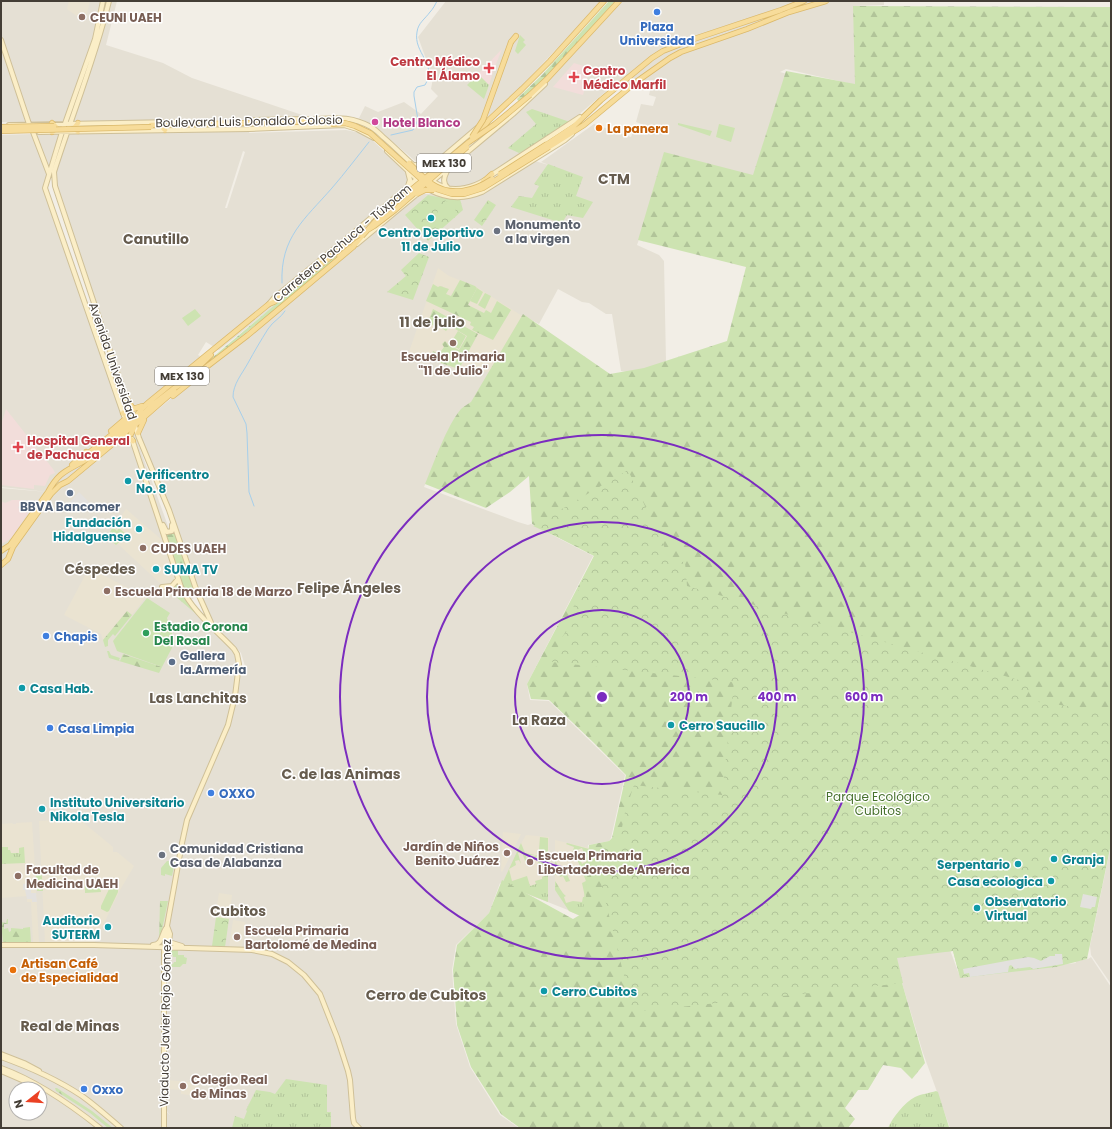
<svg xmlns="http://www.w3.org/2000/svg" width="1112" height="1129" font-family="Poppins,sans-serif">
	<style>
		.residential { fill: #e5e0d4; fill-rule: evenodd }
		.education { fill: #eae3d1 }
		.medical { fill: #f2ddda }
		.grass { fill: url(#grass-tufts) }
		.forest { fill: url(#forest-firs) }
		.park { fill: url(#park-crowns) }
		.garden { fill: #cde3b1 }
		.parking { fill: #e3e1de }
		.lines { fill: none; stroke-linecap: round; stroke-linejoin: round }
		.stream { stroke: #a6cfeb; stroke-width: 1 }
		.secondary-casing { stroke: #cfc098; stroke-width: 6 }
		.primary-casing { stroke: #dbb96b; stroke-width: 6 }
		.secondary { stroke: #fbeec7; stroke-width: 4 }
		.primary { stroke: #f7dc9a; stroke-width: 4.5 }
		.primary-bridge-casing { stroke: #dbb96b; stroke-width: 6; stroke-linecap: butt }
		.primary-bridge { stroke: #f7dc9a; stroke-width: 4.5 }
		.ring { fill: none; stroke: #7b2cbf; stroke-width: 2 }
		.shop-dot { fill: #3f7fe0; stroke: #fff; stroke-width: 1.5 }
		.education-dot { fill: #8d6e63; stroke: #fff; stroke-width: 1.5 }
		.health-dot { fill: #e0444e; stroke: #fff; stroke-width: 1.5 }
		.hotel-dot { fill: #d1479c; stroke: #fff; stroke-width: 1.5 }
		.food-dot { fill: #e8710a; stroke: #fff; stroke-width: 1.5 }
		.culture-dot { fill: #0f9aa8; stroke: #fff; stroke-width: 1.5 }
		.worship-dot { fill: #6b7280; stroke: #fff; stroke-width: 1.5 }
		.service-dot { fill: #5c6f8a; stroke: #fff; stroke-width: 1.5 }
		.leisure-dot { fill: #2e9e5b; stroke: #fff; stroke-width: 1.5 }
		.labels { text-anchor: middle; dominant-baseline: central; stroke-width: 3; stroke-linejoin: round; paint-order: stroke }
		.shield { fill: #fff; stroke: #7c7872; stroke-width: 1 }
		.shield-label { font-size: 11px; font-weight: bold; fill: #443e36 }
		.education-label { font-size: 12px; font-weight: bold; fill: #785e54; stroke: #fff; text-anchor: start }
		.shop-label { font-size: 12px; font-weight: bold; fill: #366cbe; stroke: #fff; text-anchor: start }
		.health-label { font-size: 12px; font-weight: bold; fill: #be3a42; stroke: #fff; text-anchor: start }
		.street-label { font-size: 12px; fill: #443e36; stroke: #fff }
		.hotel-label { font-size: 12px; font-weight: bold; fill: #b23c85; stroke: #fff; text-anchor: start }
		.food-label { font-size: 12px; font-weight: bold; fill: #c56008; stroke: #fff; text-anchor: start }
		.worship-label { font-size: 12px; font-weight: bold; fill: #5b616d; stroke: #fff; text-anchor: start }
		.culture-label { font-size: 12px; font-weight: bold; fill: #0d838f; stroke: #fff; text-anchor: start }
		.service-label { font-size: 12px; font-weight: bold; fill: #4e5e75; stroke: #fff }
		.leisure-label { font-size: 12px; font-weight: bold; fill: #27864d; stroke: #fff; text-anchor: start }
		.park-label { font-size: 12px; fill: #47712d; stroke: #fff }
		.quarter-label { font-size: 14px; font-weight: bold; fill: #665c4e; stroke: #fff }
		.centre { fill: #7b2cbf; stroke: #fff; stroke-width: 2 }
		.ring-label { font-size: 12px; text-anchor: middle; font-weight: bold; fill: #7b2cbf; stroke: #fff; stroke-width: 3; stroke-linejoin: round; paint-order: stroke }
	</style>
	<defs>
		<pattern id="grass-tufts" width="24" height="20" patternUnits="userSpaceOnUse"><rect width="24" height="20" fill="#cde3b1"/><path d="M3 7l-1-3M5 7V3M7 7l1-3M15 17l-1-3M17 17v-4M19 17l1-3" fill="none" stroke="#b1c499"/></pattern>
		<pattern id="forest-firs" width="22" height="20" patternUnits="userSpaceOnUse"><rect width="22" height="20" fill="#cde3b1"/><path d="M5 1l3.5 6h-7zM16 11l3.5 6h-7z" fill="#b1c499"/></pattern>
		<pattern id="park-crowns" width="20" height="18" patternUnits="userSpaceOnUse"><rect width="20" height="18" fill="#cde3b1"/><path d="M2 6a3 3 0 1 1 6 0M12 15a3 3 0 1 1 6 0" fill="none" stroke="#b1c499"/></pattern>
	</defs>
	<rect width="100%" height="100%" fill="#f2eee6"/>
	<!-- residential -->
	<path class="residential" d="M1,1H117L106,45L163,63L192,78L305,116L306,118L237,120L1,122Z
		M446,1H602L511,97L432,164L420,165L373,125L359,118L365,106L378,112L404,102L421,114L438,96L431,89L433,78L418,37Z
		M623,1H884V5L855,6L865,87L786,69L780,72L787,74L753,180L669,154L637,245L659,255L664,261L666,362L646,375L621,371L612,314H606L589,303L582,302L558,289L539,324L528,318L473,402L461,411L444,443L424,487L518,522L528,525L531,524L593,556L527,684L530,700L549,701L625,775L611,838L609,841L588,845L583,916L500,883L489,913L456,945L452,970L456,1024L470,1067L500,1115L519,1128H165V1110L170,1115L166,1110L164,1043L163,1128H1V488L48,492L1,487V135L63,133L46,190L124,410L127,413L130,421L194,598L189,600L197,612L213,631L231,647L238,659V675L228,724L203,785L228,725L235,696L239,667L245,666L241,653L221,632L213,620L197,589L167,504L169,502L160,482L158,483L144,449L139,433L141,427L145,420L168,401L290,303L416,198L424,194H433L460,198L475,196L535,161L552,166L541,162L594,124L631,137L633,132L645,135L647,126L636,122L641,104L653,106L656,97L649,95L651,86L616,83L570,122L486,178L471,185L459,187L449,186L445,183L447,174L452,169L530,101ZM184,832L190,833L184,832L172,897L165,936L164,979V936ZM16,1089H40V1113H16Z
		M250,129L249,133L346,130L360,133L371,139L420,184L279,302L219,350L206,342L198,355L200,356L199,358L193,363L199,367L133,420L56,195L52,180L53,171L65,133ZM243,151L245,152L227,208H225Z
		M1111,845V984L1091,955L1090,946Z
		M950,950L960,977L1076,963L1075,961L1088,959L1091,957L1111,987V1128H950L923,1053L902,983L896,956Z"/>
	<!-- education -->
	<path class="education" d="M69,1H90L85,22L67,9Z
		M438,268L449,276L475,286L527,319L492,372L463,371L409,352Z
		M126,509L162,540L175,578L173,583L169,585L163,586L118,544H115L107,537Z
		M89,568L146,597L132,615L127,611L103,640L101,634L64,615Z
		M79,819L113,847V852H117L134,866L120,890L95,942H45L39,821Z
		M32,822L36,883L34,884V889L36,890L39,942H33L31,902H27V896L1,898V824L12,823L13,824H16V823Z
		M503,832L521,834L502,872L501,871Z
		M526,835L549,837L548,902L502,884L518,849Z
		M555,840L589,848L585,918L569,911L555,890Z
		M219,893L232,895L229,919L215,917Z
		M233,920L245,922L242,949L229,947Z
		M168,1080L198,1083L197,1096L181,1094V1090L168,1089Z"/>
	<!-- medical -->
	<path class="medical" d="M502,49L494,69L489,85L478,74Z
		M574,63L590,68L583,95L553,87Z
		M6,409L53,469L55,473L50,475L45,486L34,485V489L1,485V425Z
		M12,500H37L12,537L7,541L1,544V501L5,503Z"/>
	<!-- grass -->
	<path class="grass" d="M478,74L489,85L484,99L467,85Z
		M532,109L570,122L539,144L519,153L508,148L536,124L526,112Z
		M548,164L583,177L576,196L593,202L583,218L567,215L562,223L511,207L519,196L532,198L539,186L534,184Z
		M1,847H8V850H10L11,853H19V848L24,847L25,863L1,864Z
		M509,869L512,881L527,876L530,886L536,884L535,881L542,879V877L548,875V902L502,884Z
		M555,881C559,886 561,892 566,896L564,897L566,903L573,901L582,902L583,897H586L585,918L569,911L555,890Z
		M286,1079L327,1085V1112H331V1128H232L235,1116L244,1119L247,1111L246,1110L256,1090L270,1092L275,1094Z
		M936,1091L938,1092L949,1127L888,1128C893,1117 904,1103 915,1097C921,1094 930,1093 936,1091Z"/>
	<!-- forest -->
	<path class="forest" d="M609,1H615L540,84L519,102L517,99L543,74Z
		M853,6L1111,7V793L1034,954L957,966L953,951L894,955L925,1063L912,1079L901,1068L883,1065L868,1090H858L845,1108L855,1119L848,1128H520L501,1114L471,1067L457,1025L453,970L457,945L489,913L502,880L573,919L583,913L589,845L609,841L612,838L626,775L593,742L549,700L531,699L527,684L594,556L532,524L529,476L510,492L486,508L425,484C434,463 446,427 461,409C464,406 468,404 471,402L523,314L610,374L644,368L727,341L746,267L638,240L664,152L753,175L786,71L855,84Z
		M340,253L335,260L275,310L193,374L290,292Z
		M460,280L475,286L477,288L468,305L484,313L486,310L491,313L497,301L511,310L493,340L472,330L474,327L470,325L471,322L426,301L433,284L438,287L440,286L449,289L446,294L451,296Z
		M433,309L478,334L459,369L426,358L427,354L431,355L433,351L439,354L444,347L442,344L445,341L449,345L459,350L467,336L450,326L446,331L436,324L434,326L428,322Z
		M175,532L197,593L191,597H189L181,582L165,533L170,534Z
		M178,584L202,619L168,590Z
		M127,611L132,615L115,636L113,634L108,640V646L105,647L103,640Z
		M107,651H109L111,655L120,658L119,660L120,661L123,654L162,667L159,673L109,658Z
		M160,901H168L162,930L159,941Z
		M7,919H8V924H4V929L8,928L9,932L11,931V928L23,929V928L30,927L31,943H3L1,922L6,923Z
		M55,1088H57L92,1111L113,1128H108L90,1113L56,1091Z"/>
	<!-- park -->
	<path class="park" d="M428,195L448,199H460L463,210L428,241L405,215Z
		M488,200L496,205L482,226L474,220Z
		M419,253L429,257L413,300L387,292L406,276L401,270Z
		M628,470L671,561L685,562L687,586L1033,684L1024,700L1111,712V844L1087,959L1056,967L960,978L953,951L897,958L903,983L633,1012L596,863L595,854L597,848L619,843L625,812L634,785L722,795L734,682L552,662L563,636L567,631L579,588L595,554L533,526Z
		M216,917L229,919L225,947L212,946Z"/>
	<!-- garden -->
	<path class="garden" d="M520,35L525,40L523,42L526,45L518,54L515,51Z
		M678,123L712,131L710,136L678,125Z
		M719,124L735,128L731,142L716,137Z
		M445,201L456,202L455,218L437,216L438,207L447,208L445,207Z
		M477,288L483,292L477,304L470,301Z
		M485,293L491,296L485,309L478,305Z
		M195,309L201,316L188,326L182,318Z
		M458,331L466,336L459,349L450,344Z
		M113,527L117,531L119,528L127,535L116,545L107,537Z
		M147,598L170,613L167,618L175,642L162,667L117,651L113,641Z
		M540,837L548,838V875L545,864L540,865L538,862Z
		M521,843L525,853L535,855L526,856L527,862L532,860L531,857L537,855L536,859L526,864L522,852L518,853L521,864L519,860L515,861L516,865L509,869Z
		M567,843L589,849L586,897H585L582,883L586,881L577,859L574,860L571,852L578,854L582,864L587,861L582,848L577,850V852L573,851L574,847L566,844Z
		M555,859L560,872L565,870L570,881L566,882L563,876L560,877L559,874L555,875Z
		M167,861L175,862L172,876L165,874V876L161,875V868Z
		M41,867L43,891H37L35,868Z
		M100,885L101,892L85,893V886Z
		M110,887L118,890V892L109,911L107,912L101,909V906Z
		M218,924L225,925L224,938H216Z
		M169,950H178V955H184V957L187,958L186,964H183L180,967H169V965L173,964L174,962H176V957H173V955H169Z"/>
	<!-- parking -->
	<path class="parking" d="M79,492L91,504L82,512L70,502Z
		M22,500H37L28,513L18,508Z
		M33,883L34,890H31V893H36L37,902H32V899H27L25,890H23V884Z
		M1083,894L1097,897L1095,907H1092L1091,909L1080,907Z
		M1055,954H1062L1063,964L1033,969L1030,967L1015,969L1011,965L1009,966L1008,972L970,977L969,973L964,974L963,969L1028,957L1034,958L1041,961L1050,956H1055Z"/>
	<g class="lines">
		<!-- stream -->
		<path class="stream" d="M391,135L413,130L418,120L414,96V92L417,87L425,85C438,64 413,53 417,32C418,23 425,19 430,12C433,9 435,5 437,1
			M282,283C280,237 305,219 332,188C345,173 357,157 369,142
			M254,506L249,492L247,433L246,424L233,397C233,384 242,374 248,363C254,352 261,340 268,329C273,321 281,318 285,311"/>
		<defs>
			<path id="secondary" d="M103,1L95,39L62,132L45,188L124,416
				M109,1C95,59 72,115 54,172L55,186L139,438L169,510L196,589L213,627
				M1,40L29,124
				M315,119C337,118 351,116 371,127C376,130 380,134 383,137C399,150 426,181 444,187C457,192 474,187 485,180
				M255,120L307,119
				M9,125L175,122
				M33,132L49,174
				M39,132L249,129L344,125L357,129L374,138
				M387,151L422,184
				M415,165L423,167L432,165
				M447,171C444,177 442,183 448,188
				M490,176L580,117
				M408,186L410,180L408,172
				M430,190C447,199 465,199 482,192L565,140L572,134
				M357,244L513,114L545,84
				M269,304L274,298L352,234L477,128
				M132,439L181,587C193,612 215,629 234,649L237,654L239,664L235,696L228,725L187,820L182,843L167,926L164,950V1128
				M163,525L166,531L167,532L172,531V525
				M162,587L172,586L178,579
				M167,926L170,934L169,942L182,946
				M1,945H94L252,950L272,954L288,962L304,975L320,994L337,1037L348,1071L350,1080L353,1118L354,1123L359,1128
				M153,945C163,944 161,935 166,928
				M1,1054L24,1063L39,1071
				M1,1057C29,1067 58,1080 82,1096C96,1106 108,1117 121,1128
				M1,1068C37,1081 70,1104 100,1128
				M1,1071L31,1084"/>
			<path id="primary" d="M511,42L516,36
				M530,95L547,79L619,1
				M52,123L56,127L55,130L52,132
				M151,125L331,121
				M162,127L165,130
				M78,131L76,130L75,127L78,123
				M477,136L489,120L522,89L550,61L604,1
				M547,144L574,126L601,100L652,58L663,51L694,39L781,10L804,1
				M549,147L584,125L636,82L670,58L681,52L747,29L789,12L826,1
				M483,182L492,174
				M339,255L354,239L352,234
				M185,380L211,355
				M173,396L198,376
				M126,397L133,409L142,406
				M123,413L129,419
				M111,431L125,419
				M138,433L144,420
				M131,434L135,425L174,391
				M121,437L127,436L133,441
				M84,459L91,451L125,424L130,412
				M72,465L86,452
				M1,551L10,545L48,492C60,470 68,471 87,459C100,451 112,440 124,430C133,421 139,410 149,402L269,304L274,302L318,267
				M1,565L8,559L13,547L51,494L60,485L68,481L121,437L151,406L173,389L205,368L248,335L353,247L362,236"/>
		</defs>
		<!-- secondary casing -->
		<use href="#secondary" class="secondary-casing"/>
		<!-- primary casing -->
		<use href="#primary" class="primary-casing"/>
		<!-- secondary -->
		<use href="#secondary" class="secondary"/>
		<!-- primary -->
		<use href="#primary" class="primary"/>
		<defs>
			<path id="primary-bridge" d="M331,124L345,123L355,126L370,133L430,187L452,194H464L483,188L549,147
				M1,127L54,126
				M1,131L151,127
				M472,137L483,120L511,42
				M409,163C416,170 424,179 432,184C451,197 474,191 492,179
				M500,174L547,144
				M417,194L425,190H434
				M362,236L382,214L469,142L495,124L530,95
				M318,267L354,238L374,226L395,210L467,147"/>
		</defs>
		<!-- primary-bridge casing -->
		<use href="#primary-bridge" class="primary-bridge-casing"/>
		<!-- primary-bridge -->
		<use href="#primary-bridge" class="primary-bridge"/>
	</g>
	<!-- distance rings -->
	<g class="ring">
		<circle cx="602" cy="697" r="87"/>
		<circle cx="602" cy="697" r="175"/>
		<circle cx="602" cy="697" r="262"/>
	</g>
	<!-- markers -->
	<g class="shop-dot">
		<circle cx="657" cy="12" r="4"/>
		<circle cx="46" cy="636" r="4"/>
		<circle cx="50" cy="728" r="4"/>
		<circle cx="211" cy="793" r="4"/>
		<circle cx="84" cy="1089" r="4"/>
	</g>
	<g class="education-dot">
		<circle cx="82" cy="17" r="4"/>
		<circle cx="453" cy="343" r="4"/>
		<circle cx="143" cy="548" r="4"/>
		<circle cx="107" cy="591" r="4"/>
		<circle cx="507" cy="853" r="4"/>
		<circle cx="530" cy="862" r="4"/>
		<circle cx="18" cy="876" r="4"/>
		<circle cx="237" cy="937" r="4"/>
		<circle cx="183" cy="1086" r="4"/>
	</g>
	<g class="health-dot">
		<path d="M487 62h4v4h4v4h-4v4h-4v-4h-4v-4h4z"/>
		<path d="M572 71h4v4h4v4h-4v4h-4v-4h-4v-4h4z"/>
		<path d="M16 441h4v4h4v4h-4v4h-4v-4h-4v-4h4z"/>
	</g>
	<circle class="hotel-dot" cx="375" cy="122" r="4"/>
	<g class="food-dot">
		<circle cx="599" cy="128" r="4"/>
		<circle cx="13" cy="970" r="4"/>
	</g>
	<g class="culture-dot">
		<circle cx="431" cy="218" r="4"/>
		<circle cx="128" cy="481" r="4"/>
		<circle cx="139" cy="529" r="4"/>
		<circle cx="156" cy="569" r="4"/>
		<circle cx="22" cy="688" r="4"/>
		<circle cx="671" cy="725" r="4"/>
		<circle cx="42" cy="809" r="4"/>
		<circle cx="1054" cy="859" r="4"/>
		<circle cx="1018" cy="864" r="4"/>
		<circle cx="1051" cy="881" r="4"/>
		<circle cx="977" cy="908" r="4"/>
		<circle cx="108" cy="927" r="4"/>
		<circle cx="544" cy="991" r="4"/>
	</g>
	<g class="worship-dot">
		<circle cx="497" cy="231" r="4"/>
		<circle cx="162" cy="855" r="4"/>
	</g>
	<g class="service-dot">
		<circle cx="70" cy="493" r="4"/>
		<circle cx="172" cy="662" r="4"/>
	</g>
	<circle class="leisure-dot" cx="146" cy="633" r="4"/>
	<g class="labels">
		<!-- shield labels -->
		<g class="shield">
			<rect x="417" y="154" width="54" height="18" rx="3"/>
			<rect x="155" y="367" width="54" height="18" rx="3"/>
		</g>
		<g class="shield-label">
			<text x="444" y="163">MEX 130</text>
			<text x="182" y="376">MEX 130</text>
		</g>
		<!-- education labels -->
		<g class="education-label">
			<text x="90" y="17">CEUNI UAEH</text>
			<text x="453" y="356" text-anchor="middle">Escuela Primaria<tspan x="453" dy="14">"11 de Julio"</tspan></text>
			<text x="151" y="548">CUDES UAEH</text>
			<text x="115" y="591">Escuela Primaria 18 de Marzo</text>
			<text x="499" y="846" text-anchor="end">Jardín de Niños<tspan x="499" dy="14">Benito Juárez</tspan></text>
			<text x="538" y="855">Escuela Primaria<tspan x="538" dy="14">Libertadores de America</tspan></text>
			<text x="26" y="869">Facultad de<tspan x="26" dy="14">Medicina UAEH</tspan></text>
			<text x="245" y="930">Escuela Primaria<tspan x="245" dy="14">Bartolomé de Medina</tspan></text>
			<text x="191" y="1079">Colegio Real<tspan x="191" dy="14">de Minas</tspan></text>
		</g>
		<!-- shop labels -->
		<g class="shop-label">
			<text x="657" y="26" text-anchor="middle">Plaza<tspan x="657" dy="14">Universidad</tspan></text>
			<text x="54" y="636">Chapis</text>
			<text x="58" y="728">Casa Limpia</text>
			<text x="219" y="793">OXXO</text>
			<text x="92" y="1089">Oxxo</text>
		</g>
		<!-- health labels -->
		<g class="health-label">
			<text x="480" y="61" text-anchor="end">Centro Médico<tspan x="480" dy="14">El Álamo</tspan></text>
			<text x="583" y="70">Centro<tspan x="583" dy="14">Médico Marfil</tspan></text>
			<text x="27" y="440">Hospital General<tspan x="27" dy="14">de Pachuca</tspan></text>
		</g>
		<!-- street labels -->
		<g class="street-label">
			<text transform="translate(249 121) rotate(-1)">Boulevard Luis Donaldo Colosio</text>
			<text transform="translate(342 243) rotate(-40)">Carretera Pachuca - Túxpam</text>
			<text transform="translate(113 361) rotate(71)">Avenida Universidad</text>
			<text transform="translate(165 1023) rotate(-89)">Viaducto Javier Rojo Gómez</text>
		</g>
		<!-- hotel labels -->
		<g class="hotel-label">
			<text x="383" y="122">Hotel Blanco</text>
		</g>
		<!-- food labels -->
		<g class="food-label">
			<text x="607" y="128">La panera</text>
			<text x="21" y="963">Artisan Café<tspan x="21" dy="14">de Especialidad</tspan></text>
		</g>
		<!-- worship labels -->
		<g class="worship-label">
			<text x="505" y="224">Monumento<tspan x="505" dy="14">a la virgen</tspan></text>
			<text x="170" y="848">Comunidad Cristiana<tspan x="170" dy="14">Casa de Alabanza</tspan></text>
		</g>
		<!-- culture labels -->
		<g class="culture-label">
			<text x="431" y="232" text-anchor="middle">Centro Deportivo<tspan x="431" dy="14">11 de Julio</tspan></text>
			<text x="136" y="474">Verificentro<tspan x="136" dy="14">No. 8</tspan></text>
			<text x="131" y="522" text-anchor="end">Fundación<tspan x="131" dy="14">Hidalguense</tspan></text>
			<text x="164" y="569">SUMA TV</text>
			<text x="30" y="688">Casa Hab.</text>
			<text x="679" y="725">Cerro Saucillo</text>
			<text x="50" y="802">Instituto Universitario<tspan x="50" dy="14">Nikola Tesla</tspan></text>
			<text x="1062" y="859">Granja</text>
			<text x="1010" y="864" text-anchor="end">Serpentario</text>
			<text x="1043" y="881" text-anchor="end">Casa ecologica</text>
			<text x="985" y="901">Observatorio<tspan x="985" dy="14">Virtual</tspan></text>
			<text x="100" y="920" text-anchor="end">Auditorio<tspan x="100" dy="14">SUTERM</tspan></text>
			<text x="552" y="991">Cerro Cubitos</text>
		</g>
		<!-- service labels -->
		<g class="service-label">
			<text x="70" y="506">BBVA Bancomer</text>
			<text x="180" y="655" text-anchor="start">Gallera<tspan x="180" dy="14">la.Armería</tspan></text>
		</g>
		<!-- leisure labels -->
		<g class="leisure-label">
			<text x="154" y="626">Estadio Corona<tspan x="154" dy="14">Del Rosal</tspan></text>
		</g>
		<!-- park labels -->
		<g class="park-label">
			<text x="878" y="796">Parque Ecológico<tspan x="878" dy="14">Cubitos</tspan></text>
		</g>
		<!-- quarter labels -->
		<g class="quarter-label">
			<text x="614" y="179">CTM</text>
			<text x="156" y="239">Canutillo</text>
			<text x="432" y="322">11 de julio</text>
			<text x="100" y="569">Céspedes</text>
			<text x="349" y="588">Felipe Ángeles</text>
			<text x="198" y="698">Las Lanchitas</text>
			<text x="539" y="720">La Raza</text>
			<text x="341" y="774">C. de las Animas</text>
			<text x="238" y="911">Cubitos</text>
			<text x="426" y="995">Cerro de Cubitos</text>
			<text x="70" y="1026">Real de Minas</text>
		</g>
	</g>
	<circle cx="602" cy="697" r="6" class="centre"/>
	<g class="ring-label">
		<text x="689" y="701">200 m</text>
		<text x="777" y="701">400 m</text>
		<text x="864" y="701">600 m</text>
	</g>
	<!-- border -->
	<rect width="1112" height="1129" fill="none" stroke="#443e36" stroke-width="4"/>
	<!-- north arrow -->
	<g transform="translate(28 1101) rotate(253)"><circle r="19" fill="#ffffff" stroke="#b4b2af"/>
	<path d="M0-3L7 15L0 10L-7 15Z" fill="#eb4124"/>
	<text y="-6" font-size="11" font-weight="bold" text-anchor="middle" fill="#443e36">N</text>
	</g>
</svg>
